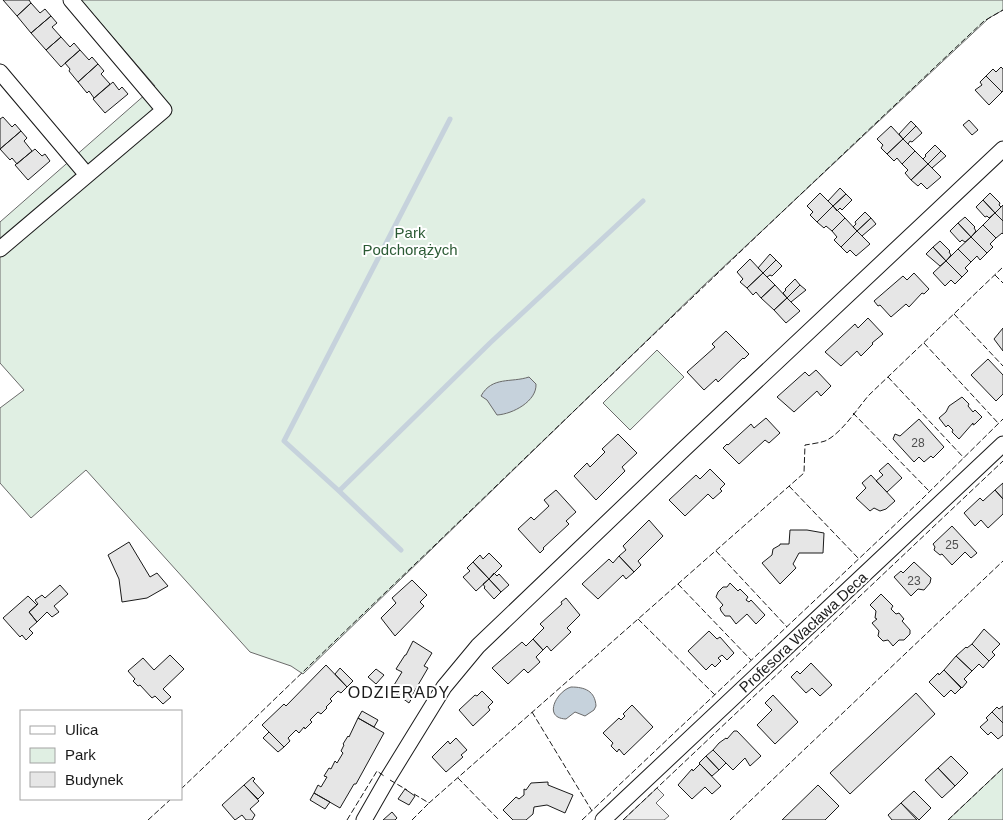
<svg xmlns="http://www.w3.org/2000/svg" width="1003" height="820" font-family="Arial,sans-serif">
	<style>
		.green { fill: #e0efe3; stroke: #6a6a6a }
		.parking { fill: #ededed; stroke: #6a6a6a }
		.water { fill: #c6d2dc; stroke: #6a6a6a }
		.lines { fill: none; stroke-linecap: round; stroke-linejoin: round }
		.stream { stroke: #c6d2dc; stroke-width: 5 }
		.building { fill: #e6e6e6; stroke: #1a1a1a }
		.street-casing { stroke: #1a1a1a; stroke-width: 17 }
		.street { stroke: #fff; stroke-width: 15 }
		.fence { stroke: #1a1a1a; stroke-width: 1; stroke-dasharray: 6 2.5; stroke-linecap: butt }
		.labels { text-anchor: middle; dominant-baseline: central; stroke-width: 4; stroke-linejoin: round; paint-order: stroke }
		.number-label { font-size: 12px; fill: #4d4d4d }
		.park-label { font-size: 15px; fill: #2b5a34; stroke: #fff }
		.street-label { font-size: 15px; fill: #1a1a1a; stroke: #fff }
		.neighbourhood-label { font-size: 16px; letter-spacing: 1px; fill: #1a1a1a; stroke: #fff }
	</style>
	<rect width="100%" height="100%" fill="#fff"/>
	<!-- green -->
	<path class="green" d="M81,0H1003V10L989,18L702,287L303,674L291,666L250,652L86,470L31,518L0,483V408L24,390L0,363V222L155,86Z
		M657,350L684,377L630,430L603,403Z
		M1003,768V820H948Z"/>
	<!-- parking -->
	<path class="parking" d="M657,788L664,795L656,803L669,816L664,820H623Z"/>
	<!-- water -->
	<path class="water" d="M529,377L536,384C537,401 513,414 497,415L487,400L481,396C492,376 511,383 529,377Z
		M571,687C585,687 595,691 596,706L594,710L585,716L575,712L566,719C542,718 557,691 571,687Z"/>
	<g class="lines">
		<!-- stream -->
		<path class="stream" d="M339,491L284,441L450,119
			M401,550L339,491L490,343L643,201"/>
	</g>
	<!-- building -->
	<path class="building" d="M3,0H29L31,3L17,16Z
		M31,3L40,13L45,9L51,16L31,33L17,16Z
		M51,16L57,23L52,27L61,37L46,50L31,33Z
		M61,37L70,47L74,43L80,50L61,67L46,50Z
		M80,50L89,60L92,57L98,64L78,82L69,71L70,69L65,63Z
		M98,64L104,71L101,74L110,84L94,98L89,91L87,93L78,82Z
		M1001,67L1003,69V91L1002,92L986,76L993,69L996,72Z
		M986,76L1002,92L989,105L975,90L982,85L980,82Z
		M113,82L119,90L122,87L128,94L105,113L93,99Z
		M3,117L12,127L15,124L21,131L0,149V119Z
		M969,120L978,130L972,135L963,125Z
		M911,121L916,126L903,139L899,134Z
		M891,126L903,139L887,154L881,148L883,145L877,139Z
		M916,126L922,133L912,142L910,141L908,144L903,139Z
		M21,131L27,138L24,141L32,151L17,164L12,158L10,160L0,149Z
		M903,139L915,151L902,164L897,158L894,161L887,154Z
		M935,145L941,151L928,164L923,159L926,156L925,155Z
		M35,149L42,156L45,154L50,161L28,180L15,165Z
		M915,151L928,164L911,180L905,173L908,170L902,164Z
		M941,151L946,156L932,168L928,164Z
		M928,164L941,177L927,189L921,183L918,186L911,180Z
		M840,188L846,194L833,206L828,201Z
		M820,193L833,206L817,222L810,215L813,212L807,206Z
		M990,193L1000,203L999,205L1001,207L995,213L983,200Z
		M846,194L852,200L842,210L840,208L837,211L833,206Z
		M983,200L995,213L989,218L987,216L985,217L976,207Z
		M1003,205V221L995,213Z
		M833,206L845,218L832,231L826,226L824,228L817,222Z
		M865,212L871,218L857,231L853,227L856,224L855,222Z
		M995,213L1003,221V234L1002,233L996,238L983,225Z
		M965,217L975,227L974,228L976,231L971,237L958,223Z
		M845,218L857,231L841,247L834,240L837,237L832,231Z
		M871,218L876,224L862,236L857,231Z
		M958,223L971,237L965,242L962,240L960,242L950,231Z
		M983,225L996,238L990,244L993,247L987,253L971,237Z
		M857,231L870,244L856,256L850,250L847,253L841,247Z
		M971,237L987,253L980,260L977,256L971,262L958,249Z
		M940,241L950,251L949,252L951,255L946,261L933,247Z
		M933,247L946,261L940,266L926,254Z
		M958,249L971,262L965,268L968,271L962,277L946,261Z
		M770,254L776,260L763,273L758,268Z
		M750,259L763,273L747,288L740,282L743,279L737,272Z
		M776,260L782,266L772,276L770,275L767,277L763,273Z
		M946,261L962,277L955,284L951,280L945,286L933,273Z
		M763,273L775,285L761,298L756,292L753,295L747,288Z
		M914,273L929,289L924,294L922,293L909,307L906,304L891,317L880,305L878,306L874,301L903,276L907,280Z
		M795,279L800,285L787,298L783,293L786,290L785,289Z
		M775,285L787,298L774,310L761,298Z
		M800,285L806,290L791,302L787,298Z
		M787,298L800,311L786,323L774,310Z
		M868,318L883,334L872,343L873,344L861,356L857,351L841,366L825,352L855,324L858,328Z
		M1003,328V351L994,339Z
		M726,331L749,354L744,359L743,358L718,382L716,379L704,390L687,372L715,347L712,344Z
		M988,359L1003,375V394L996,401L971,375Z
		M816,370L831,386L821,396L817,391L794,412L777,397L805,372L809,376Z
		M962,397L969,404L968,406L973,412L975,410L982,417L975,424L973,425V423L959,439L952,432L953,430L948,425L946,427L939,418L946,412L949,406Z
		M766,418L780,433L769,443L765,440L739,464L723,448L727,444L728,445L751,424L754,428Z
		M919,419L944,447L933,458L931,456L924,462L919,457L914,462L893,439L895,434L900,436Z
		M618,434L637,453L622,467L625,471L596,500L574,476L587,463L590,467L605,452L602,449Z
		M888,463L902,478L887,492L876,481L883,475L879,471Z
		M710,469L725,484L720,489L722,491L713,499L708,494L685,516L669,500L696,475L700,479Z
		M871,475L895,501L886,509L880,511L874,508L870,511L856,498L866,488L862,483Z
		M1003,483V499L995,490Z
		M556,490L576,512L566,521L569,524L543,548L544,549L540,553L518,529L531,517L534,520L549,506L544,500Z
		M995,490L1003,499V514L988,528L981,520L975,526L964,513L980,498L983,501Z
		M649,520L663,536L638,561L641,565L634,572L619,556L626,550L623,546Z
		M952,526L977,553L971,558L965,552L952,565L942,554L940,555L934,550L935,547L933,544Z
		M790,530H807L824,533L823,553H799L793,564L796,568L780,584L762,563L772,555L773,549L780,545V544H789Z
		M129,542L150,577L157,573L168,586L147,598L122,602L119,579L108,555Z
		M489,553L502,566L489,579L473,562L480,555L483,559Z
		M619,556L634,572L626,579L623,575L598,599L582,584L609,559L613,563Z
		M473,562L489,579L476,591L463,577L470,571L467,568Z
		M914,562L931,578L930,583L924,590L918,589L911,596L894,577L901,571L903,573Z
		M494,573L497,576L499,574L509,585L501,592L489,579Z
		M489,579L501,592L494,599L484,588L485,587L483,584Z
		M412,580L427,595L420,602L424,606L395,636L381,618L396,603L392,598Z
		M730,583L738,591L740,589L748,597L746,600L749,602L751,600L765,615L756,624L747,614L736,624L730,616H725L721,611L720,608L723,605L716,597L718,592L723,587H727Z
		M60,585L68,594L54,606L59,612L52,617L47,612L37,622L29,612L38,604L35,600L42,595L45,598Z
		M881,594L893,606L891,609L896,614L899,613L904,619L902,621L910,630V634L904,640H899L893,646L888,640L883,641L878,636L879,631L872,623L877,619L875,618L876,611L870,605Z
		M28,596L37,605L29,612L37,622L29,629L33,633L26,640L22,635L20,637L3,618Z
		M566,598L580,615L567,628L571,632L551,651L547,646L543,650L533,639L544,628L540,624L562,604L561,602Z
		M984,629L1000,644L992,652L995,655L989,661L972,644Z
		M709,631L717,639L720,637L734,653L727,660L722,655L718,658L721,661L715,667L712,664L706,670L688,651Z
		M533,639L543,650L536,657L540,662L528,673L524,669L508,684L492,668L522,642L526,646Z
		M413,641L432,653L424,666L428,668L411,697L412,698L409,703L391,690L402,672L396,669L405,655H406Z
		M972,644L989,661L983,668L979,664L972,671L956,656L966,647L967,648Z
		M170,655L184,669L163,689L171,697L163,704L155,696L152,698L140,685L138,686L133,681L135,679L128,671L143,658L154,670Z
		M956,656L972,671L964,679L967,682L962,688L944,670Z
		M811,663L832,685L820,696L812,688L806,693L791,677L797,671L800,674Z
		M326,665L347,687L341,693L338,691L330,699L332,701L326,707L327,708L321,714L318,712L310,720L312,722L305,729L304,727L299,733L296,730L288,738L290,741L284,747L262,725L284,704L286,706Z
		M340,668L353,681L347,687L335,674Z
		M376,669L384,675L376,684L368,677Z
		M944,670L961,688L955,694L951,690L944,697L929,682L938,673L939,675Z
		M482,691L493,702L488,707L490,710L473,726L459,710L475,695L477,696Z
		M916,693L935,714L850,794L830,773Z
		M773,695L798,722L775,744L757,725L772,710L765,703Z
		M632,705L653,727L624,755L619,749L617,752L611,746L613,743L603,733L619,718L621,720L625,716L623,714Z
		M1003,706V723L992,712L997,707L999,709Z
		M362,711L378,720L374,727L358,718Z
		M992,712L1003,723V735L998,739L991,732L988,735L980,727L988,720L986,718Z
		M358,718L384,733L356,784H354L340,808L314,793L318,785L321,787L327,777L324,776L329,768L331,769L335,761L337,763L343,753L341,751L344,745L343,744L348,736L349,737Z
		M734,731H737L761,756L750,766L745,758L733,770L713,750L719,743L726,738L727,739Z
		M269,732L284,747L278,752L263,738Z
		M456,738L467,750L461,755L463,757L446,772L432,757L448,741L450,744Z
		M713,750L726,763L719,770L706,756Z
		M706,756L719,770L712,776L699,763Z
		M951,756L968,773L955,786L938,768Z
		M700,764L721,786L712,794L705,787L692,799L678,785L692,769L693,771Z
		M938,768L955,786L942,798L925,780Z
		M253,777L255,779L253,781L264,793L258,799L244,785Z
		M548,782V785L573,795L565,813L547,805L534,807L533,814L526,820H513L503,810L516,797L519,799L524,795V789L526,790L531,783Z
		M244,785L259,801L250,809L255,815L252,820H246L242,815L235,820L222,805Z
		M818,785L839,806L825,820H782Z
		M405,789L415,796L409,805L398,799Z
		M914,791L931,808L919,820L901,803Z
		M314,793L330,802L325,809L310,800Z
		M901,803L917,820H892L888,815Z
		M392,812L397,818L395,820H383Z"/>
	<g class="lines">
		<defs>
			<path id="street" d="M0,72L87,175
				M0,249L164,110L71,0
				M364,820L388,778L444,687L478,646L684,449L1003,149
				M603,820L1003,444"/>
		</defs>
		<!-- street casing -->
		<use href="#street" class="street-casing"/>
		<!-- street -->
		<use href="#street" class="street"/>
		<!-- fence -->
		<path class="fence" d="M995,275L1003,283
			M954,314L1003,366
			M924,343L999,424
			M888,377L964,458
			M853,413L929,491
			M789,486L858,558
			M716,551L787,627
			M678,584L751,660
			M638,619L715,695
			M532,712L592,811
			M458,778L499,820
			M390,780L407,790
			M181,789C266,708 350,626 435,545C617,369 800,194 984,21L1003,10
			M414,794L429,803L804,473L805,445C811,444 819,443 825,441C841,434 857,409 869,395L1003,267
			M148,820L171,799
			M347,820L377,771L384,776
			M412,820L429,803
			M582,820L919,502L1003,419
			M623,820L1003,461
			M730,820L1003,561
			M948,820L1003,768"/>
	</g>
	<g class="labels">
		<!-- number labels -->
		<g class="number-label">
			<text x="918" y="443">28</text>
			<text x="952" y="545">25</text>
			<text x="914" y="581">23</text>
		</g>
		<!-- park labels -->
		<g class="park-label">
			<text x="410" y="232">Park<tspan x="410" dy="17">Podchorążych</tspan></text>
		</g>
		<!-- street labels -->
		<g class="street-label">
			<text transform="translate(803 632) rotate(-43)">Profesora Wacława Deca</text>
		</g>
		<!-- neighbourhood labels -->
		<g class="neighbourhood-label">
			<text x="399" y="692">ODZIERADY</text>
		</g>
	</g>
	<!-- legend -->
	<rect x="20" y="710" width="162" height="90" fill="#ffffff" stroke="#a3a3a3"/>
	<rect x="30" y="726" width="25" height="8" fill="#ffffff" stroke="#a3a3a3"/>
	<text x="65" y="735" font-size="15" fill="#1a1a1a">Ulica</text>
	<rect x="30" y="748" width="25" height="15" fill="#e0efe3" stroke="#a3a3a3"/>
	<text x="65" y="760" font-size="15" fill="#1a1a1a">Park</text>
	<rect x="30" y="772" width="25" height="15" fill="#e6e6e6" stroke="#a3a3a3"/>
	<text x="65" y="785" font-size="15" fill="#1a1a1a">Budynek</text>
</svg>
